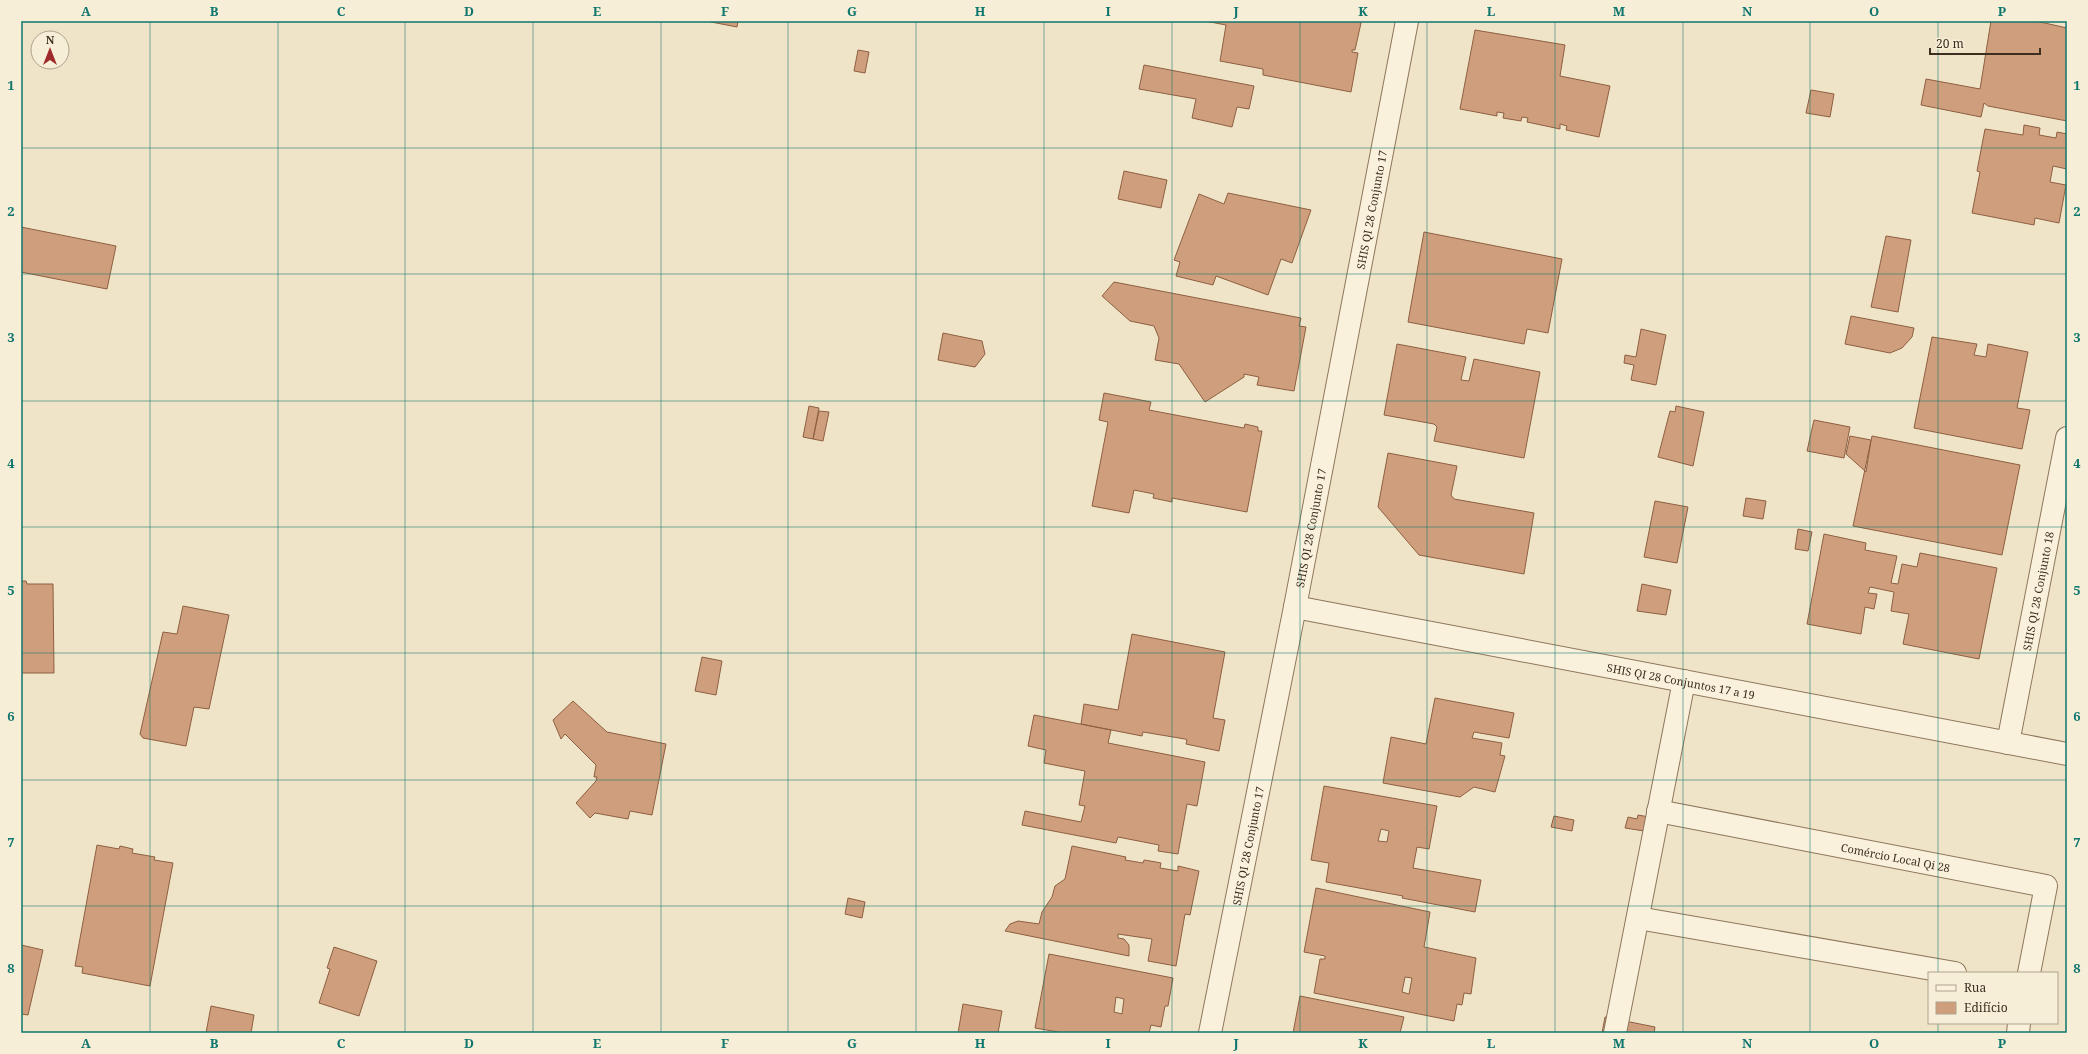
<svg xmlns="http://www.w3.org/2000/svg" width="2088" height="1054" font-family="'Noto Serif',serif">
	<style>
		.building { fill: #cf9f7d; stroke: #8d5f41; fill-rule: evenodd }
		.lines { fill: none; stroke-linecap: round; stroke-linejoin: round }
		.street-casing { stroke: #8d765c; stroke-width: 24 }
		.street { stroke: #faf1dc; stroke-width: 22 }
		.grid { fill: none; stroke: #0f766e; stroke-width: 1; stroke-opacity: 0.55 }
		.labels { text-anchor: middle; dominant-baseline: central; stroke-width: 4; stroke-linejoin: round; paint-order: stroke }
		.street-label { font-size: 11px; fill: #3d2e20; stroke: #f7eed8 }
		.neatline { fill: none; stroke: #0f766e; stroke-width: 1.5 }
		.grid-label { font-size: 13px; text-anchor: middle; font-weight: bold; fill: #0f766e }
	</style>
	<rect width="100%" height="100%" fill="#f0e4c8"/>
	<!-- building -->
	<path class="building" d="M706,21H738L737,27Z
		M1205,21H1358L1361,23L1355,50H1352V52L1358,53L1351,92L1263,75V69L1220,61L1226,25Z
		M1991,21H2036L2067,28V121L1988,106L1984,103L1981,117L1921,105L1926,79L1980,89Z
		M1475,30L1565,45L1560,76L1610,86L1599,137L1566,130L1567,126L1560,124V129L1527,122L1528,118L1522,117L1521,121L1503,118L1504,113L1497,112V116L1460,109Z
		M858,50L869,52L865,73L854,71Z
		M1144,65L1254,86L1249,109L1237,107L1232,127L1192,118L1196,99L1139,89Z
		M1811,90L1834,94L1830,117L1806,113Z
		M2024,125L2040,128L2039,135L2056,138L2057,132L2067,134V169L2053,166L2050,182L2066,185L2059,223L2035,218L2034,225L1972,213L1980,172L1977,171L1985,129L2023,135Z
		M1124,171L1167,180L1161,208L1118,199Z
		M1228,193L1311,210L1292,263L1281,259L1268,295L1216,276L1213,285L1176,276L1180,262L1174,260L1199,194L1224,204Z
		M21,227L116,246L107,289L21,272Z
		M1424,232L1562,259L1548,333L1527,329L1524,344L1408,322Z
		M1886,236L1911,240L1898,312L1871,307Z
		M1114,282L1301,318L1299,326L1306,327L1294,391L1257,385L1259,377L1244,374V377L1205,402L1179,364L1155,360L1159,338L1154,326L1130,321L1102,296Z
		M1851,316L1914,328L1912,337L1902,348L1890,353L1845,344Z
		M1641,329L1666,335L1656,385L1631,380L1634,365L1624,363L1625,355L1636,357Z
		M943,333L982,341L985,354L975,367L938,360Z
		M1932,337L1977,344L1974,355L1986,357L1988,344L2028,352L2017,408L2030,410L2022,449L1914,428Z
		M1397,344L1466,357L1461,380L1469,381L1474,359L1540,372L1524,458L1434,441L1437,427L1434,424L1384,415Z
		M1104,393L1151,402L1149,410L1244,428L1245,424L1258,427V431H1262L1247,512L1172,498V502L1153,498L1154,494L1134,490L1129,513L1092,506L1108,422L1099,420Z
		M809,406L819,408L813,439L803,437Z
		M1676,406L1704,412L1693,466L1658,457L1670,411L1675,412Z
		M819,411L829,412L823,441L813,439Z
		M1814,420L1850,427L1844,458L1807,451Z
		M1850,436L1871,440L1866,472L1846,454Z
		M1872,436L2020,465L2002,555L1853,526Z
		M1388,453L1457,466L1451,495L1454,499L1534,513L1524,574L1419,555L1378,507Z
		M1746,498L1766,501L1763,519L1743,516Z
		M1655,501L1688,507L1677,563L1644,557Z
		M1798,529L1812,532L1808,551L1795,549Z
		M1824,534L1866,543L1865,550L1897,556L1891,583L1898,584L1902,564L1917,567L1920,553L1997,568L1979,659L1903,644L1909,614L1891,611L1894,592L1870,587L1868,593L1877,594L1874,609L1865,607L1861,634L1807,624Z
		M21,581H26L27,584H53L54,673H21Z
		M1642,584L1671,590L1666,615L1637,611Z
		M183,606L229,615L209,709L194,707L186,746L143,738L140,734L163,632L177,634Z
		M1132,634L1225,652L1213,718L1225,720L1219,751L1186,744L1187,740L1185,739L1143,732L1142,736L1081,724L1084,704L1118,710Z
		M702,657L722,661L716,695L695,691Z
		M1435,698L1514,713L1509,738L1474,732L1472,738L1502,743L1500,755L1505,756L1495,792L1474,787L1460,797L1383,783L1391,737L1426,744Z
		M573,701L607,732L666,744L652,815L630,811L628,819L595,813L590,818L576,803L596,781L597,777H594L596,765L565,734L561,739L553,720Z
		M1034,715L1111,730L1108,743L1205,762L1197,806L1187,804L1178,854L1158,851L1159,845L1118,837L1116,843L1022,825L1025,811L1081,822L1085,806L1079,805L1085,771L1044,763L1046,750L1028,746Z
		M1324,786L1437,806L1429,849L1417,847L1413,868L1481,880L1475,912L1402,898L1403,896L1326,882L1329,863L1311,860ZM1381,829L1389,831L1387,842L1378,841Z
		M1638,815L1666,820L1644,831L1625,828L1628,817L1637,819Z
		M1554,816L1574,820L1572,831L1551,827Z
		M97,845L119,849L120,846L133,849L132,853L155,857L154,860L173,863L150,986L82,973L83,967L75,966Z
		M1072,846L1126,857L1125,860L1143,863L1144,860L1156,862L1161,863L1160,868L1178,871V866L1199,871L1190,915L1185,914L1176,966L1148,961L1152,939L1118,934V938L1124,939L1129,945V956L1005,931L1010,924L1018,921L1039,924L1042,912L1052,897L1055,886L1065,879Z
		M1316,888L1430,912L1424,947L1476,958L1471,994L1464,993L1462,1005L1457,1004L1454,1021L1314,993L1320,959H1325V956L1304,952ZM1405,977L1412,978L1409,994L1402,992Z
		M848,898L865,902L862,918L845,914Z
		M21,945L43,950L28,1015L21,1014Z
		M334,947L377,961L359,1016L319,1003L330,969L327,968Z
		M1049,954L1173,978L1168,1006H1165L1161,1027L1151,1025L1149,1033H1064L1035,1028ZM1116,997L1124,999L1122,1014L1114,1012Z
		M1300,996L1404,1017L1400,1033H1293Z
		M963,1004L1002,1011L998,1033H958Z
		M211,1006L254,1015L251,1033H206Z
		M1605,1017L1655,1027L1654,1033H1602Z"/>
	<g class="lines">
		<defs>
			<g id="street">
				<path id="s1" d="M1295,607L2067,754"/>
				<path id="s2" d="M2008,743L2067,438"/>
				<path id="s3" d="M1658,811L2046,886L2029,973"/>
				<path d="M1638,918L1955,973"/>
				<path id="s4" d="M1210,1033L1295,607L1407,21"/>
				<path d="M1615,1033L1684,681"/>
				<path d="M2018,1033L2019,1023"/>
			</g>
		</defs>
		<!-- street casing -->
		<use href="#street" class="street-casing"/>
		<!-- street -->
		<use href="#street" class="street"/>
	</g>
	<!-- grid -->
	<path class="grid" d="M150,21V1033M278,21V1033M405,21V1033M533,21V1033M661,21V1033M788,21V1033M916,21V1033M1044,21V1033M1172,21V1033M1300,21V1033M1427,21V1033M1555,21V1033M1683,21V1033M1810,21V1033M1938,21V973M21,148H2067M21,274H2067M21,401H2067M21,527H2067M21,653H2067M21,780H2067M21,906H2067M1938,1023V1033"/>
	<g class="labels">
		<!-- street labels -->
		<g class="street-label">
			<text stroke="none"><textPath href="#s4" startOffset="839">SHIS QI 28 Conjunto 17</textPath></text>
			<text stroke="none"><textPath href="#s4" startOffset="515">SHIS QI 28 Conjunto 17</textPath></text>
			<text stroke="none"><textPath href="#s2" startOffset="155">SHIS QI 28 Conjunto 18</textPath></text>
			<text stroke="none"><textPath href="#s1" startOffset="393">SHIS QI 28 Conjuntos 17 a 19</textPath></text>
			<text stroke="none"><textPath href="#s4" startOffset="191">SHIS QI 28 Conjunto 17</textPath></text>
			<text stroke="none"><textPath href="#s3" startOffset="242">Comércio Local Qi 28</textPath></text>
		</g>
	</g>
	<!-- border -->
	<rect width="2088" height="1054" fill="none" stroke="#f7eed8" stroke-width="44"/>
	<!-- legend -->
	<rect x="1928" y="972" width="130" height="52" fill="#f7eed8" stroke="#ada18e"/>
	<rect x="1936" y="985" width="20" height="6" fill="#faf1dc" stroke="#ada18e"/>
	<text x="1964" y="992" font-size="12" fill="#3d2e20">Rua</text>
	<rect x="1936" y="1002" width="20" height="12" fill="#cf9f7d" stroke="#ada18e"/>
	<text x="1964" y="1012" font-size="12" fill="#3d2e20">Edifício</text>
	<!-- north arrow -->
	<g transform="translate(50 50)"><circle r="19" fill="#f7eed8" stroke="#ada18e"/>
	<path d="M0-3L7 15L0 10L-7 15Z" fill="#9e2a2b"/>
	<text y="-6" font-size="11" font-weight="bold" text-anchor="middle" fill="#3d2e20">N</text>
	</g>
	<!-- scale -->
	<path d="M1930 48v6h110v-6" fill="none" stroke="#3d2e20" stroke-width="2"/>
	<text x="1936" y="48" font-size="12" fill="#3d2e20" stroke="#f7eed8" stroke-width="3" paint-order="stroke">20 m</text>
	<rect x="22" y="22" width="2044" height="1010" class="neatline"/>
	<g class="grid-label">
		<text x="86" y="16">A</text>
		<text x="214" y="16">B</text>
		<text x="341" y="16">C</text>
		<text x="469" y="16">D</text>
		<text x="597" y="16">E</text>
		<text x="725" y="16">F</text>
		<text x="852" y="16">G</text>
		<text x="980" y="16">H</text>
		<text x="1108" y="16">I</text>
		<text x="1236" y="16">J</text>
		<text x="1363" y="16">K</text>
		<text x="1491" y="16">L</text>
		<text x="1619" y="16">M</text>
		<text x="1747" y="16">N</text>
		<text x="1874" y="16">O</text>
		<text x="2002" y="16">P</text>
		<text x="11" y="90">1</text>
		<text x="2077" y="90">1</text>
		<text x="11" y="216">2</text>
		<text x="2077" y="216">2</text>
		<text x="11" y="342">3</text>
		<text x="2077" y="342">3</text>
		<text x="11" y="468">4</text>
		<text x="2077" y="468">4</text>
		<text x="11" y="595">5</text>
		<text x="2077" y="595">5</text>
		<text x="11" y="721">6</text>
		<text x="2077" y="721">6</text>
		<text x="11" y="847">7</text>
		<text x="2077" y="847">7</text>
		<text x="11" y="973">8</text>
		<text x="2077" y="973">8</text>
		<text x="86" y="1048">A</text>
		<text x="214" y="1048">B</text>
		<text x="341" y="1048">C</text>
		<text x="469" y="1048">D</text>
		<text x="597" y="1048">E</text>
		<text x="725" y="1048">F</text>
		<text x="852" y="1048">G</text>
		<text x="980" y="1048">H</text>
		<text x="1108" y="1048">I</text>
		<text x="1236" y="1048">J</text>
		<text x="1363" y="1048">K</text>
		<text x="1491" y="1048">L</text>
		<text x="1619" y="1048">M</text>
		<text x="1747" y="1048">N</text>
		<text x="1874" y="1048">O</text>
		<text x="2002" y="1048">P</text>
	</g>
</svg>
